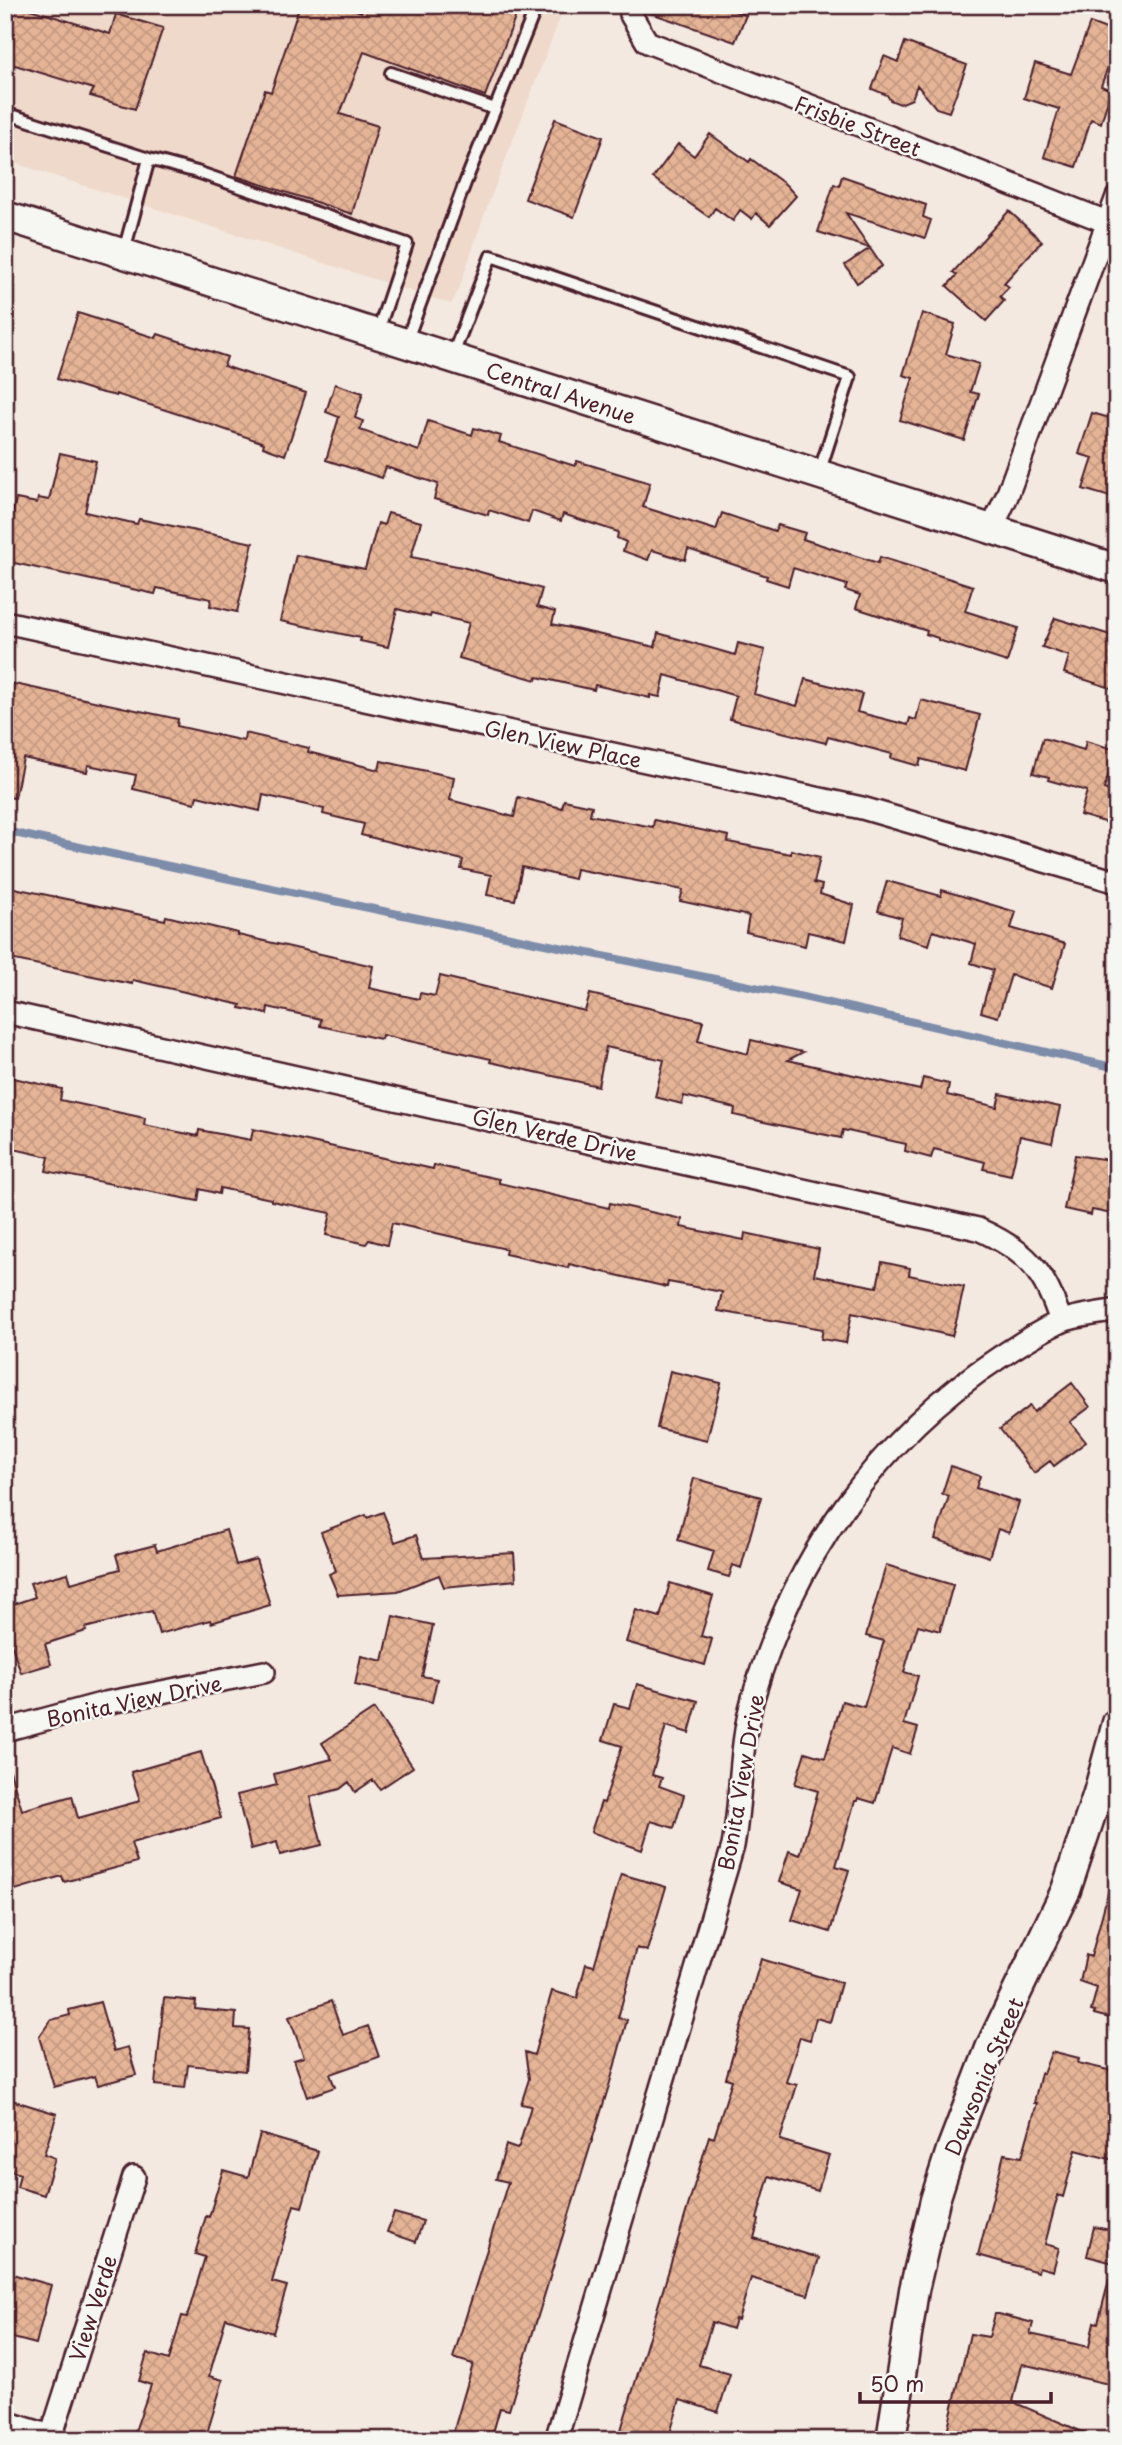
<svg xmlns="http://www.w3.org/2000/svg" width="1122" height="2445" font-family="'Playpen Sans',sans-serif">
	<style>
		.built { fill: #efd9ca }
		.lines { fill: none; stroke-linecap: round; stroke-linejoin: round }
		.stream { stroke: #7c8ca9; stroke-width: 8 }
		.building { fill: url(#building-cross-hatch); stroke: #4a1f2b; stroke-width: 2 }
		.lane-casing { stroke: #4a1f2b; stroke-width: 16 }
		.street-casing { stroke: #4a1f2b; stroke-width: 26 }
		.secondary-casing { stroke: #4a1f2b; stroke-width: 33 }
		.lane { stroke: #f6f6f2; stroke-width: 10 }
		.street { stroke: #f6f6f2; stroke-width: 21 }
		.secondary { stroke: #f6f6f2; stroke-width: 28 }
		.labels { text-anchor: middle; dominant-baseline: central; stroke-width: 5; stroke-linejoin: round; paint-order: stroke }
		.street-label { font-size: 21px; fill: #4a1f2b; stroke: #f6f6f2 }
	</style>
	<defs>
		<pattern id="building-cross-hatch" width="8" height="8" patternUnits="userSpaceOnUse" patternTransform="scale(1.75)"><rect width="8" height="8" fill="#e5b496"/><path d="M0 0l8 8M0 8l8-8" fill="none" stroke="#c69a81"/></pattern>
	</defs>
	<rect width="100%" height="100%" fill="#f3e9e0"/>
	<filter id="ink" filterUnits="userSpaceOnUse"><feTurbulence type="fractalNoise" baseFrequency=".0143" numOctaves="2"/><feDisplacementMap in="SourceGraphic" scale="14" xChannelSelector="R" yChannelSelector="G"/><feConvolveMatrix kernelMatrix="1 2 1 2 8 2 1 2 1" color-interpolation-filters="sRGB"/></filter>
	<g filter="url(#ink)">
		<!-- built -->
		<path class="built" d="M5,5H565L483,218L459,289L451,304L5,160Z"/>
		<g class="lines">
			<!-- stream -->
			<path class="stream" d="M5,831L281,890L803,997L1117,1068"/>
		</g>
		<!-- building -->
		<path class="building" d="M17,5L110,34L116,14L163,28L135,109L90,96L94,89L5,62V41Z
			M300,5H341L361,12L364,5H520L485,96L364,52L340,114L378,126L352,214L236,176L265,90L271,92Z
			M646,5H717L746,15L735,42L645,11Z
			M1090,23L1117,33V43L1101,86L1111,90L1101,123L1091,119L1076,167L1044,157L1059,109L1024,98L1035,63L1071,74Z
			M905,42L967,65L949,112L936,108L917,85L912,99L900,104L890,100L887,95L872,89L884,56L898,62Z
			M555,119L603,137L574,217L525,199Z
			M710,134L749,162L751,159L786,185L796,196L770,225L756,213L752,219L740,210L733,221L715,208L709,217L653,178L678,144L694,156Z
			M842,176L926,205L923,217L931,220L925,238L846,213L882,266L857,283L845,265L870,248L818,232L834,184L839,186Z
			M1009,211L1042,241L1004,283L1009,287L1000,296L1004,301L986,321L947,286L957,275L953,272Z
			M78,313L156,338L158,334L227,357L224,366L306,393L285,455L263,447L264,443L206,423L116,394V396L95,391L57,379Z
			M922,313L955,324L946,354L979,364L970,392L979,394L964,440L900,420L913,378L903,375Z
			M335,384L363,393L355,418L363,421L360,430L419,451L428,421L472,435L474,428L501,436L499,442L575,466L577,461L650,483L643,507L716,530L722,513L775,531L778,525L805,533L803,539L878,563L880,557L973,586L965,611L1018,628L1007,662L938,640V638L926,634L927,631L856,608L860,595L845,590L847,585L793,568L788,586L766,579L767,576L688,549L685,560L652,550L648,560L623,551L626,542L617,538L618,532L563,514L561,521L532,511L528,523L489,510L488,515L434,499L438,484L386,467L382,478L326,460L339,417L326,412Z
			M1092,413L1117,420V499L1083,489L1093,458L1079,454Z
			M60,453L96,461L85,512L137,524L139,519L253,543L237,612L210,606L211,599L157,588L155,594L5,561V542L16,499L37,503L38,498L49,500Z
			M388,513L421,522L411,557L462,567L542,589L537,607L555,612L552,624L655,647L658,633L735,655L738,643L765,650L754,694L797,706L805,679L862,694L857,712L908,725L910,718L916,720L921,700L980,715L965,771L921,759L919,766L891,758L892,754L828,737L826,743L730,719L736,696L665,675L660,697L650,695V698L595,685L594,690L537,677L536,680L459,658L469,623L431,614L430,617L397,609L388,647L360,641L361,638L280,621L296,555L365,569L378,523L384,525Z
			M1055,618L1117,637V690L1064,673L1069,656L1042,647Z
			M5,682L178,719L177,726L244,741L245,733L309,748L308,752L379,770L381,761L454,777L450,800L514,817L518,797L562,808L564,800L592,806L590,815L653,827L654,820L729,836L728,842L791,854V850L820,857L814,883L822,885L820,894L854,905L846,941L808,932L805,946L746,932L749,916L680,901L683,890L576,869L574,879L522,867L515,900L487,895L491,875L461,869L463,860L361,835L364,824L323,814L324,809L263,795L260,811L197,796L195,803L133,789L136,775L88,765L87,772L23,758L15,798L5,797Z
			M1043,738L1084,750L1086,741L1116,750L1104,789L1116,793L1108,823L1080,815L1087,791L1048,780L1049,777L1033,773Z
			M887,881L941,896L942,890L1016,912L1011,928L1065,944L1052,988L1011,975L998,1017L981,1012L993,970L971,963L976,944L933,931L929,945L897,936L902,918L878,911Z
			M5,886L165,920L166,916L238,933V935L373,966L369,988L419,999L420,993L435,996L440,976L585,1011L590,994L703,1021L698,1041L748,1054L751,1040L803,1052L788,1060L920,1090L923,1078L949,1084L947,1095L997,1107L1000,1094L1060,1107L1052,1143L1020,1136L1011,1175L983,1169L985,1162L934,1149L931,1158L905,1151L906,1144L843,1130L841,1138L764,1122L734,1115L735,1108L684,1096L682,1104L655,1097L664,1060L606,1047L598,1086L490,1062L491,1059L382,1035L381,1039L320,1026L321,1019L268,1007L267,1014L240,1008L241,1005L133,980L132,984L5,958Z
			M5,1076L62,1089L60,1100L145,1118L144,1125L198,1136L199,1130L251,1140L253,1129L433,1169L434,1165L499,1179V1183L609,1208L610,1203L682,1219L681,1227L744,1240L745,1233L819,1249L814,1275L877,1287L882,1262L910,1268L909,1275L964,1287L957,1318L952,1336L852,1313L846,1343L821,1339L823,1329L718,1311L722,1292L668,1282L667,1287L569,1264L568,1268L505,1254L506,1249L392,1223L387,1245L369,1240L366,1244L326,1235L331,1213L271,1201V1199L220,1188L219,1194L200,1189L198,1201L46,1171L49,1157L5,1147Z
			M1075,1155L1117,1161V1215L1092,1210L1091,1215L1064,1209Z
			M670,1371L721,1383L707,1440L657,1428Z
			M1072,1383L1090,1407L1070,1422L1086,1442L1054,1466L1050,1461L1034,1473L1000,1429L1030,1406L1034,1412Z
			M951,1466L980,1476L976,1488L1019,1502L1009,1533L998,1529L989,1557L935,1539L949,1496L942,1494Z
			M694,1478L761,1497L741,1568L733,1565L729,1577L708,1571L714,1551L678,1540Z
			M383,1512L395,1542L416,1535L424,1558L514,1553L516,1580L444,1587L439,1575L398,1591L338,1595L329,1574L336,1571L321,1532L366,1515L367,1518Z
			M226,1530L236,1565L256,1559L270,1605L211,1623L210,1620L159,1634L152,1611L85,1628L86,1631L45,1644L51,1664L21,1673L5,1625V1607L35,1597L30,1583L68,1573L71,1583L120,1569L116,1555L155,1545L157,1551Z
			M886,1565L953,1585L940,1631L918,1625L904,1672L918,1676L904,1724L918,1728L910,1754L892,1748L875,1803L858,1798L857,1801H855L836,1866L849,1870L830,1932L792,1920L802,1889L779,1882L789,1851L800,1855L818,1791L795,1784L805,1752L825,1758L842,1701L864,1707L884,1641L866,1636Z
			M670,1583L713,1596L701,1636L712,1639L705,1665L626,1642L636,1610L660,1617Z
			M393,1616L433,1625L422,1676L437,1679L432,1702L355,1685L361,1656L383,1661Z
			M637,1684L698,1701L689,1733L666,1726L652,1775L662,1778L659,1786L684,1795L674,1828L651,1821L642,1850L591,1832L601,1802L604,1803L622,1746L603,1740L614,1704L630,1708Z
			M374,1709L413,1767L380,1789L373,1780L355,1792L349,1782L340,1789L310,1797L322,1845L280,1855L277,1842L251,1849L237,1795L277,1785L274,1774L332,1759L322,1743Z
			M201,1752L221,1818L131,1843L137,1862L64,1882L62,1876L5,1893V1771H10L22,1810L72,1796L78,1818L140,1801L131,1772Z
			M621,1874L666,1887L647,1951L637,1948L618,2018L627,2020L611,2079L509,2410L500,2408L491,2440H451L473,2364L453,2358L508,2182L496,2179L506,2145L517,2149L519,2146L531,2106L521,2104L529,2079L525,2052L534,2055L552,1991L577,1998L586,1964L594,1966Z
			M1110,1885L1117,1886V2020L1094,2014L1095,2012L1091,2011L1097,1988L1080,1982L1086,1955L1091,1957Z
			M761,1959L841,1983L830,2022L816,2018L810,2040L800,2037L786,2082L797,2085L780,2140L829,2155L818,2191L769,2176L757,2219L759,2220L754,2238L819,2258L808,2295L751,2278L738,2320L735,2319L732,2329L712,2322L699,2365L730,2374L718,2412L680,2400L668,2440H618L709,2136L714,2138L732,2080L726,2078Z
			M164,1998L196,2001L195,2009L236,2013L235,2028L249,2029L245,2071L188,2065L185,2088L155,2085Z
			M331,2001L343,2035L368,2026L379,2057L330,2074L335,2087L307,2097L294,2060L304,2057L289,2017Z
			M100,2002L114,2051L128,2047L136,2075L98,2085L95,2076L54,2087L39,2037L51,2020L70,2015L69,2010Z
			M1055,2052L1079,2058L1078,2063L1117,2072V2161L1076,2150L1063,2197L1058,2195L1045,2244L1059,2248L1053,2271L1039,2267L1038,2272L978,2255L1004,2154L1022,2157L1037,2103H1034L1041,2073L1043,2074L1051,2053Z
			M5,2098L57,2114L44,2154L55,2158L44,2195L17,2187L20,2174L5,2169Z
			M260,2134L318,2151L302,2207L294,2205L272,2282L287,2286L273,2333L226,2318L209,2376L223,2380L205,2440H132L151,2385L139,2381L147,2353L169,2360L182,2316L187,2317L205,2257L195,2254L206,2216L209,2217L223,2170L248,2177Z
			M394,2213L423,2221L416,2242L387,2232Z
			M1094,2227L1117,2231V2264L1087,2256Z
			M5,2272L51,2285L36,2344L5,2336Z
			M1109,2280H1117V2386L1022,2364L1013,2402L1101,2440H945L970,2334L989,2337L995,2314H999L1033,2323L1030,2334L1089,2347L1094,2322L1098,2323Z"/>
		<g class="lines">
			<defs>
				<path id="lane" d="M391,73L495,109
					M5,113L149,159L197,172L407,244L377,334
					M124,251L149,159
					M406,342L465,183L537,5
					M452,357L491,256L850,377L819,473"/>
				<path id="street" d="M633,5L631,15L647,42L1107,222
					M992,528L1007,496L1117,197
					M5,622L862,808L1117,882
					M5,1012L978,1229C1027,1251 1045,1271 1061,1322
					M5,1730L105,1703L264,1672
					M5,2422L51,2436
					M50,2440L134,2177
					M556,2440L733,1846C742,1796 739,1747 753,1698C793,1559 878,1437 1000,1357C1019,1345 1039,1331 1060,1322C1077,1315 1099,1314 1117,1310"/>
				<path id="secondary" d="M5,216L1117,569
					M891,2440L914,2290L935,2200L951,2150L991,2046L1066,1890L1098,1793L1117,1723"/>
			</defs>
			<!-- lane casing -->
			<use href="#lane" class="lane-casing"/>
			<!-- street casing -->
			<use href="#street" class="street-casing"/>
			<!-- secondary casing -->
			<use href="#secondary" class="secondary-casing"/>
			<!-- lane -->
			<use href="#lane" class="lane"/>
			<!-- street -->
			<use href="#street" class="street"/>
			<!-- secondary -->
			<use href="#secondary" class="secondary"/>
		</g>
	</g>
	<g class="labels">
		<!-- street labels -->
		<g class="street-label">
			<text transform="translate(858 125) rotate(21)">Frisbie Street</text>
			<text transform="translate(561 392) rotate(18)">Central Avenue</text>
			<text transform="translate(563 743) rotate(12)">Glen View Place</text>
			<text transform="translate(555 1134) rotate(13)">Glen Verde Drive</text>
			<text transform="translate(134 1700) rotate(-12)">Bonita View Drive</text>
			<text transform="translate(740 1782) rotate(-80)">Bonita View Drive</text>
			<text transform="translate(983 2076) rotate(-67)">Dawsonia Street</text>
			<text transform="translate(92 2308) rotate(-72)">View Verde</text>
		</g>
	</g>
	<!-- margin -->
	<rect width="1122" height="2445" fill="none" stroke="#f6f6f2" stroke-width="28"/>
	<rect x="14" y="14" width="1094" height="2417" fill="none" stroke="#4a1f2b" stroke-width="2.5" filter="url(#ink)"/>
	<!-- scale -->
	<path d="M860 2392v10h191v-10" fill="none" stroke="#4a1f2b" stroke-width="3.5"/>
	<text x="870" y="2392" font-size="21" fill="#4a1f2b" stroke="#f6f6f2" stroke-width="5" paint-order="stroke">50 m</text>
</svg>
